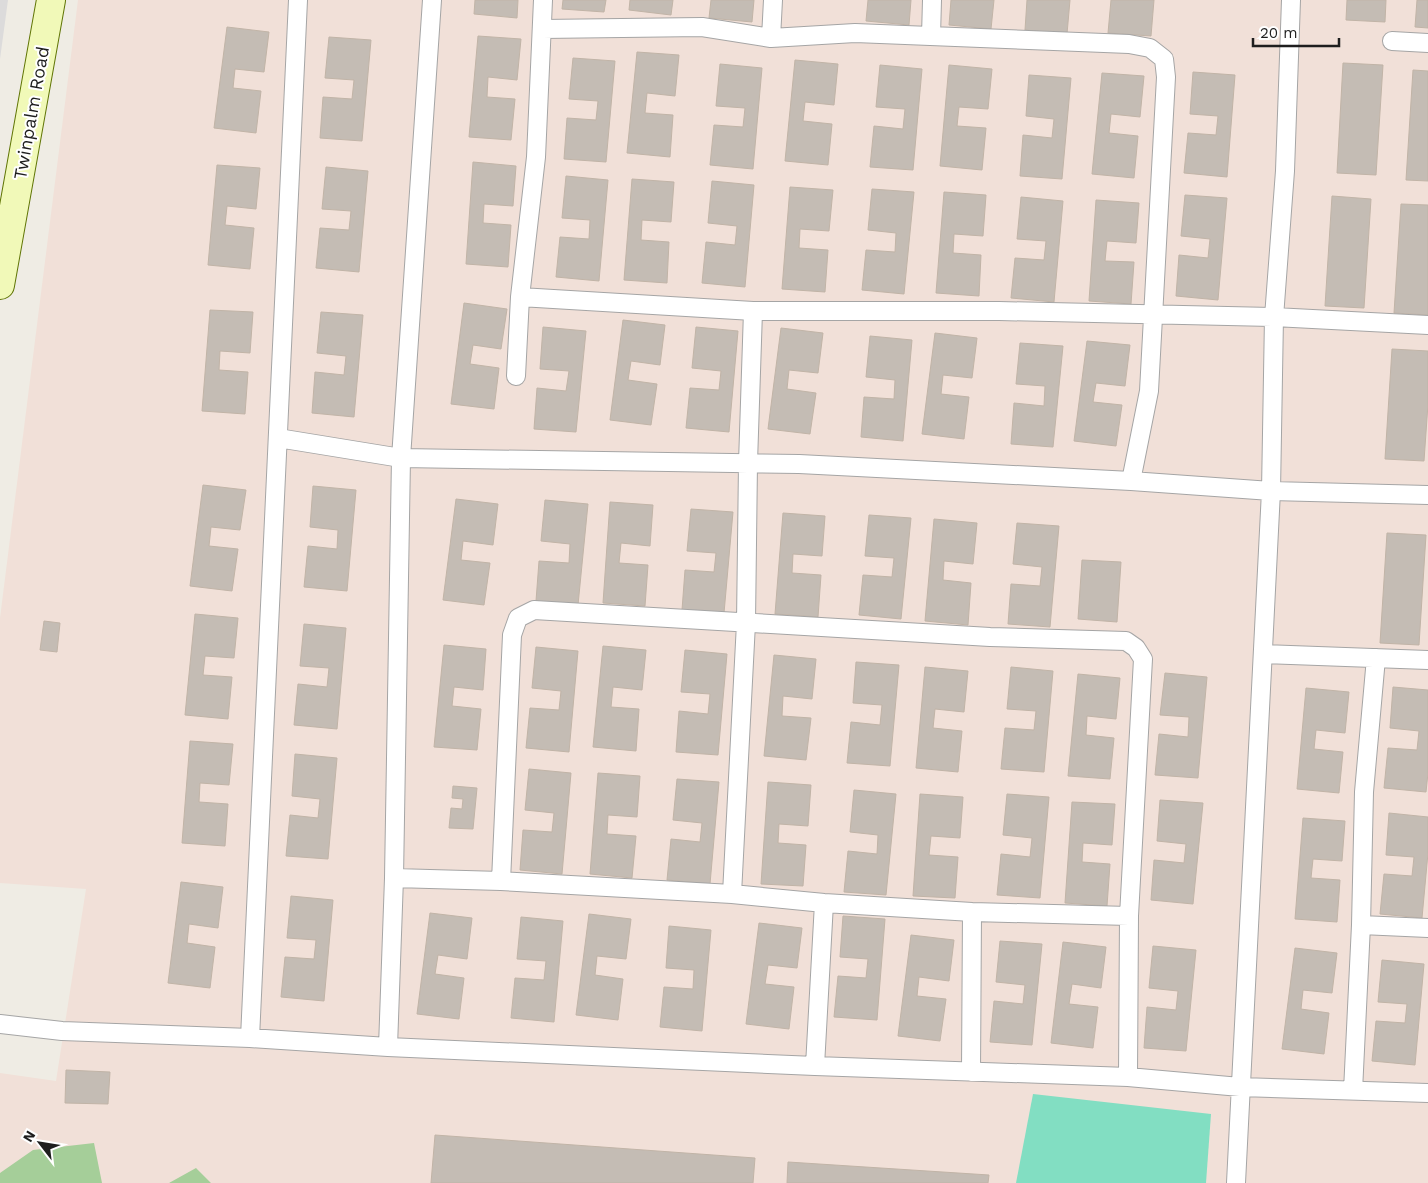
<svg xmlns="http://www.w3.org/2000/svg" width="1428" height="1183" font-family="'Work Sans',sans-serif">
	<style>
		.residential { fill: #dcdbdb }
		.military { fill: #f1e0d8 }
		.forest { fill: #a5ce99 }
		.pitch { fill: #82dec2 }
		.building { fill: #c4bcb4; stroke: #c1b4a7 }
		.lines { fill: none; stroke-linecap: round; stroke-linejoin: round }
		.service-casing { stroke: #a5a5a5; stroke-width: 20 }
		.secondary-casing { stroke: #607505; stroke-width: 30 }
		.service { stroke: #fff; stroke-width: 18 }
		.secondary { stroke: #f1f9b8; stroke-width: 28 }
		.labels { text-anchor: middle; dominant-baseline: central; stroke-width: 4; stroke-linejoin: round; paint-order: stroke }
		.street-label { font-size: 18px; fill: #1e1e1e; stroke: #fff }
	</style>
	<rect width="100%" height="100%" fill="#efece4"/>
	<!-- residential -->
	<path class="residential" d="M0,0H8L0,59Z"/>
	<!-- military -->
	<path class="military" d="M78,0H1428V1183H0V1073L56,1081L86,889L0,883V618Z"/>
	<!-- forest -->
	<path class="forest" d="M94,1143L102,1183H0V1173L33,1150Z
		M196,1168L211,1183H169Z"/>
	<!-- pitch -->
	<path class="pitch" d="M1033,1094L1211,1114L1206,1183H1016Z"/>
	<!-- building -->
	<path class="building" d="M475,0H518L517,18L474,14Z
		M563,0H606L604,12L562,9Z
		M630,0H673L671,15L629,10Z
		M711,0H754L752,22L709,18Z
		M868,0H911L909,25L866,21Z
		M951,0H994L991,29L949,25Z
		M1027,0H1070L1067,34L1025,30Z
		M1111,0H1154L1151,36L1108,33Z
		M1347,0H1386L1385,22L1346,20Z
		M1417,0H1428V28L1415,27Z
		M227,27L269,32L264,72L235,69L233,88L261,91L256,133L214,128Z
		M478,36L521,39L517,80L488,77L487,97L515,99L511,140L469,137Z
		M329,37L371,40L362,141L320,138L323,97L352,99L354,80L325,78Z
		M637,52L679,55L675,96L647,93L645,113L673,115L670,157L627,153Z
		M573,58L615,61L606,162L564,159L567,118L596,120L598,101L569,99Z
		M795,60L838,64L834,105L805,102L803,121L832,124L828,165L785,161Z
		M1343,63L1383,65L1376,175L1337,173Z
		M720,64L762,68L753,169L710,165L714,125L743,127L745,108L716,106Z
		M880,65L922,69L913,170L870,167L874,126L903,129L905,109L876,107Z
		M949,65L992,69L988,109L959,107L957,126L986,128L982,170L940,166Z
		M1413,70L1428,71V181L1406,180Z
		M1193,72L1235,75L1227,177L1184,173L1188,133L1216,135L1218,116L1190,114Z
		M1102,73L1144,76L1140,117L1111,114L1109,133L1138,136L1134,178L1092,174Z
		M1029,75L1071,78L1062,179L1020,176L1023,135L1052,138L1054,119L1026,116Z
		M473,162L516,166L513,206L484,204L483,223L511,225L508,267L466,264Z
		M217,165L260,168L256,209L227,206L225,225L254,228L250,269L208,265Z
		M326,167L368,171L359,272L316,268L320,228L349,230L351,211L322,209Z
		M566,176L608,180L599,281L556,277L560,237L589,239L590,220L562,218Z
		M632,179L674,182L671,222L642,220L641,240L669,242L667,283L624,280Z
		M712,181L754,185L745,287L702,283L706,242L735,245L737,226L708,223Z
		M790,187L833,190L829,231L800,229L799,248L828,250L825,292L782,289Z
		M872,189L914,192L904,294L862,290L866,250L895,252L896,233L868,230Z
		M944,192L986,195L983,236L954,234L953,253L981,255L979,296L936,293Z
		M1185,195L1227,198L1218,300L1176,296L1179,255L1208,258L1210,239L1181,236Z
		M1332,196L1371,199L1364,308L1325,306Z
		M1021,197L1063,201L1054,302L1011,298L1015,258L1044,260L1046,241L1017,239Z
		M1096,200L1139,203L1136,243L1107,241L1105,261L1134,262L1131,304L1089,301Z
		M1401,204L1428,205V315L1394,313Z
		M464,303L507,309L501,349L473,345L470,364L499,368L494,409L451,404Z
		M210,310L253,312L250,353L220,351L219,370L248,372L245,414L202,411Z
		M321,312L363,315L354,417L312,413L315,372L344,375L346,356L317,353Z
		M623,320L665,325L660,365L631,361L628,380L657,384L651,425L610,420Z
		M543,327L586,331L576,432L534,429L537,388L566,391L569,371L540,369Z
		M696,327L738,331L729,432L686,428L690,388L719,390L721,371L692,368Z
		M781,328L823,333L818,373L789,370L787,389L816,393L810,434L768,429Z
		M935,333L977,338L972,378L943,375L941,394L969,397L964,439L922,434Z
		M870,336L912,340L903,441L861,437L864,397L894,399L895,380L866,377Z
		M1087,341L1130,345L1125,386L1096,383L1093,402L1122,405L1116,446L1074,441Z
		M1020,343L1063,346L1053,447L1011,444L1014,403L1044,406L1045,386L1016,384Z
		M1392,349L1428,351V404L1424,461L1385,459Z
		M203,485L246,490L240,530L211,527L209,546L238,549L232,591L190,586Z
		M313,486L356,490L347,591L304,587L308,546L337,549L338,530L310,527Z
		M456,499L498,504L493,545L463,541L461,560L490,563L484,605L443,600Z
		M545,500L588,504L578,605L536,601L539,561L569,563L570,544L541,541Z
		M610,502L653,505L650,546L621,543L619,563L648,565L645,606L603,603Z
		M691,509L733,512L724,613L682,610L685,570L714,572L716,553L687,551Z
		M783,513L825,516L822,556L793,554L792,573L821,575L818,617L775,614Z
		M869,515L911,518L901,619L859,615L863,575L892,577L894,558L865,556Z
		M934,519L977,523L973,564L944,561L943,580L971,583L968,625L925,621Z
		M1017,523L1059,526L1050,627L1008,624L1011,584L1040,586L1042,567L1013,564Z
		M1387,533L1426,535L1419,645L1380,643Z
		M1082,560L1121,562L1117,622L1078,619Z
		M195,614L238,618L234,658L205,656L203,675L232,677L228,719L185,715Z
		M44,621L60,623L57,652L40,650Z
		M304,624L346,628L337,729L294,725L298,684L327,687L329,668L300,666Z
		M444,645L486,649L483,690L454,687L452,706L481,709L477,750L434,747Z
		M603,646L646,650L642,690L613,687L611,707L639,709L636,751L593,747Z
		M536,647L578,651L569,752L526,748L530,708L559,710L561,691L532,688Z
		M685,650L727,654L718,755L676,752L679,711L708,714L710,694L681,692Z
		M774,655L816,659L812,699L783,696L782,716L811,718L806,760L764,756Z
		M856,662L899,665L890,766L847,763L851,722L880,725L882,705L853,703Z
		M925,667L968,671L964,712L935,709L933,728L962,731L958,772L916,768Z
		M1011,667L1053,671L1044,772L1001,769L1005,728L1034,730L1036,711L1007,709Z
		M1165,673L1207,677L1198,778L1155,775L1159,734L1188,737L1189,717L1160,715Z
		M1078,674L1120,678L1116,719L1087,716L1086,735L1114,738L1110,779L1068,776Z
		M1393,687L1428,690V773L1426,792L1384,788L1388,748L1417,750L1419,731L1390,728Z
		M1306,688L1349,692L1345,733L1316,730L1314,749L1343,752L1339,793L1297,789Z
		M190,741L233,744L229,785L200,783L199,802L228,804L225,846L182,843Z
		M295,754L337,758L328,859L286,856L290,815L318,818L320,799L292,796Z
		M529,769L571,773L562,874L520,870L523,830L552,832L554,813L525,810Z
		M598,773L640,776L637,817L608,815L607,834L636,836L632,878L590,874Z
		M677,779L719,782L710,884L667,880L671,839L700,842L702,823L673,820Z
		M768,782L811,785L808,826L779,824L778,843L806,845L803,886L761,884Z
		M453,786L477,788L473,829L449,828L451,808L462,809L463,799L452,798Z
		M854,790L896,794L886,895L844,892L848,851L877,854L878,835L850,832Z
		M920,794L963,797L960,838L931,836L929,855L958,857L955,898L913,896Z
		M1007,794L1049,797L1040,898L997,895L1001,854L1030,857L1032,838L1003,835Z
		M1160,800L1203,803L1193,904L1151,900L1154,860L1184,863L1186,844L1157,841Z
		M1072,802L1115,804L1112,845L1083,843L1082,862L1110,864L1107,906L1065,903Z
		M1389,813L1428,817V853L1422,918L1380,914L1384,874L1412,876L1414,857L1386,855Z
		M1303,818L1345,821L1342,861L1313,859L1311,878L1340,880L1337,922L1295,919Z
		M181,882L223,887L218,928L189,924L187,943L215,947L210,988L168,983Z
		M291,896L333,900L324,1001L281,997L285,957L314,959L316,940L287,938Z
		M430,913L472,918L467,959L438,955L435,974L464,978L459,1019L417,1014Z
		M589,914L631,919L626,959L597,956L595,975L623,979L618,1020L576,1015Z
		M843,916L885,919L877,1020L834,1017L838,976L866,978L868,959L840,957Z
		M521,917L563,921L554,1022L511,1018L515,978L544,980L546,961L517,959Z
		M759,923L802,928L797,968L768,965L765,984L794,987L789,1029L746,1024Z
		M669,926L711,930L702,1031L660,1027L664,987L693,989L694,970L666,968Z
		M911,935L954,940L949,981L919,977L917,996L946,999L940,1041L898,1036Z
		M1000,941L1042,944L1032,1045L990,1042L994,1001L1023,1004L1025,985L996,982Z
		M1063,942L1106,947L1101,988L1072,984L1069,1004L1098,1007L1093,1048L1051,1043Z
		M1153,946L1196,950L1186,1051L1144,1048L1147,1007L1176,1010L1178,991L1149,988Z
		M1295,948L1337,953L1332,993L1303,990L1301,1009L1329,1013L1324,1054L1282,1049Z
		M1382,960L1424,964L1415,1065L1372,1061L1376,1021L1405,1023L1407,1004L1378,1002Z
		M66,1070L110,1072L108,1104L65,1103Z
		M435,1135L755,1158L753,1183H431Z
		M788,1162L989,1175L988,1183H787Z"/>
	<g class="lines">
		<defs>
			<path id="service" d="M542,29L702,27L771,38L855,33L1129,44L1150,48L1164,59L1166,77L1149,391L1131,481
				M931,36L932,0
				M771,38L773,0
				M1392,41L1428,43
				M520,297L753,311H999L1274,317L1428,325
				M516,376L520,297L536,157L543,0
				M278,438L401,458L799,464L1131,481L1271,491L1428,495
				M1263,654L1428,660
				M394,878L501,881L732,894L824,903L972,912L1129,916
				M501,881L512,635L518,618L534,610L990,637L1126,641L1136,648L1143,659L1129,916L1128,1077
				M732,894L746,623L748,463L753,311
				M1361,925L1428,928
				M0,1024L62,1031L250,1038L388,1047L815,1066L1128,1077L1240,1087L1428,1093
				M250,1038L298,0
				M388,1047L394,878L401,458L432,0
				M815,1066L824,903
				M971,1072L972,912
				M1353,1091L1361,925L1364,792L1376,658
				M1236,1183L1271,491L1274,317L1285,171L1291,0"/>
			<path id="secondary" d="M0,285L51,0"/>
		</defs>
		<!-- service casing -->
		<use href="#service" class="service-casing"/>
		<!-- secondary casing -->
		<use href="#secondary" class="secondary-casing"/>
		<!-- service -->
		<use href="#service" class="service"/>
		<!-- secondary -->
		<use href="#secondary" class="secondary"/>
	</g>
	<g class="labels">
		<!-- street labels -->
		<g class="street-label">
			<text transform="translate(31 113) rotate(-80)">Twinpalm Road</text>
		</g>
	</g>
	<!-- north arrow -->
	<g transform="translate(40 1143) rotate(301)" stroke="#ffffff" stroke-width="4" paint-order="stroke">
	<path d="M0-4L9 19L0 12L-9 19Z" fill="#1e1e1e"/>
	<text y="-8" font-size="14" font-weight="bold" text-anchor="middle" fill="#1e1e1e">N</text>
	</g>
	<!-- scale -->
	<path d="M1253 38v8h86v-8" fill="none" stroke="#1e1e1e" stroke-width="2.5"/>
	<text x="1260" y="38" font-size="15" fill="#1e1e1e" stroke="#ffffff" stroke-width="4" paint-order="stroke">20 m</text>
</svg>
